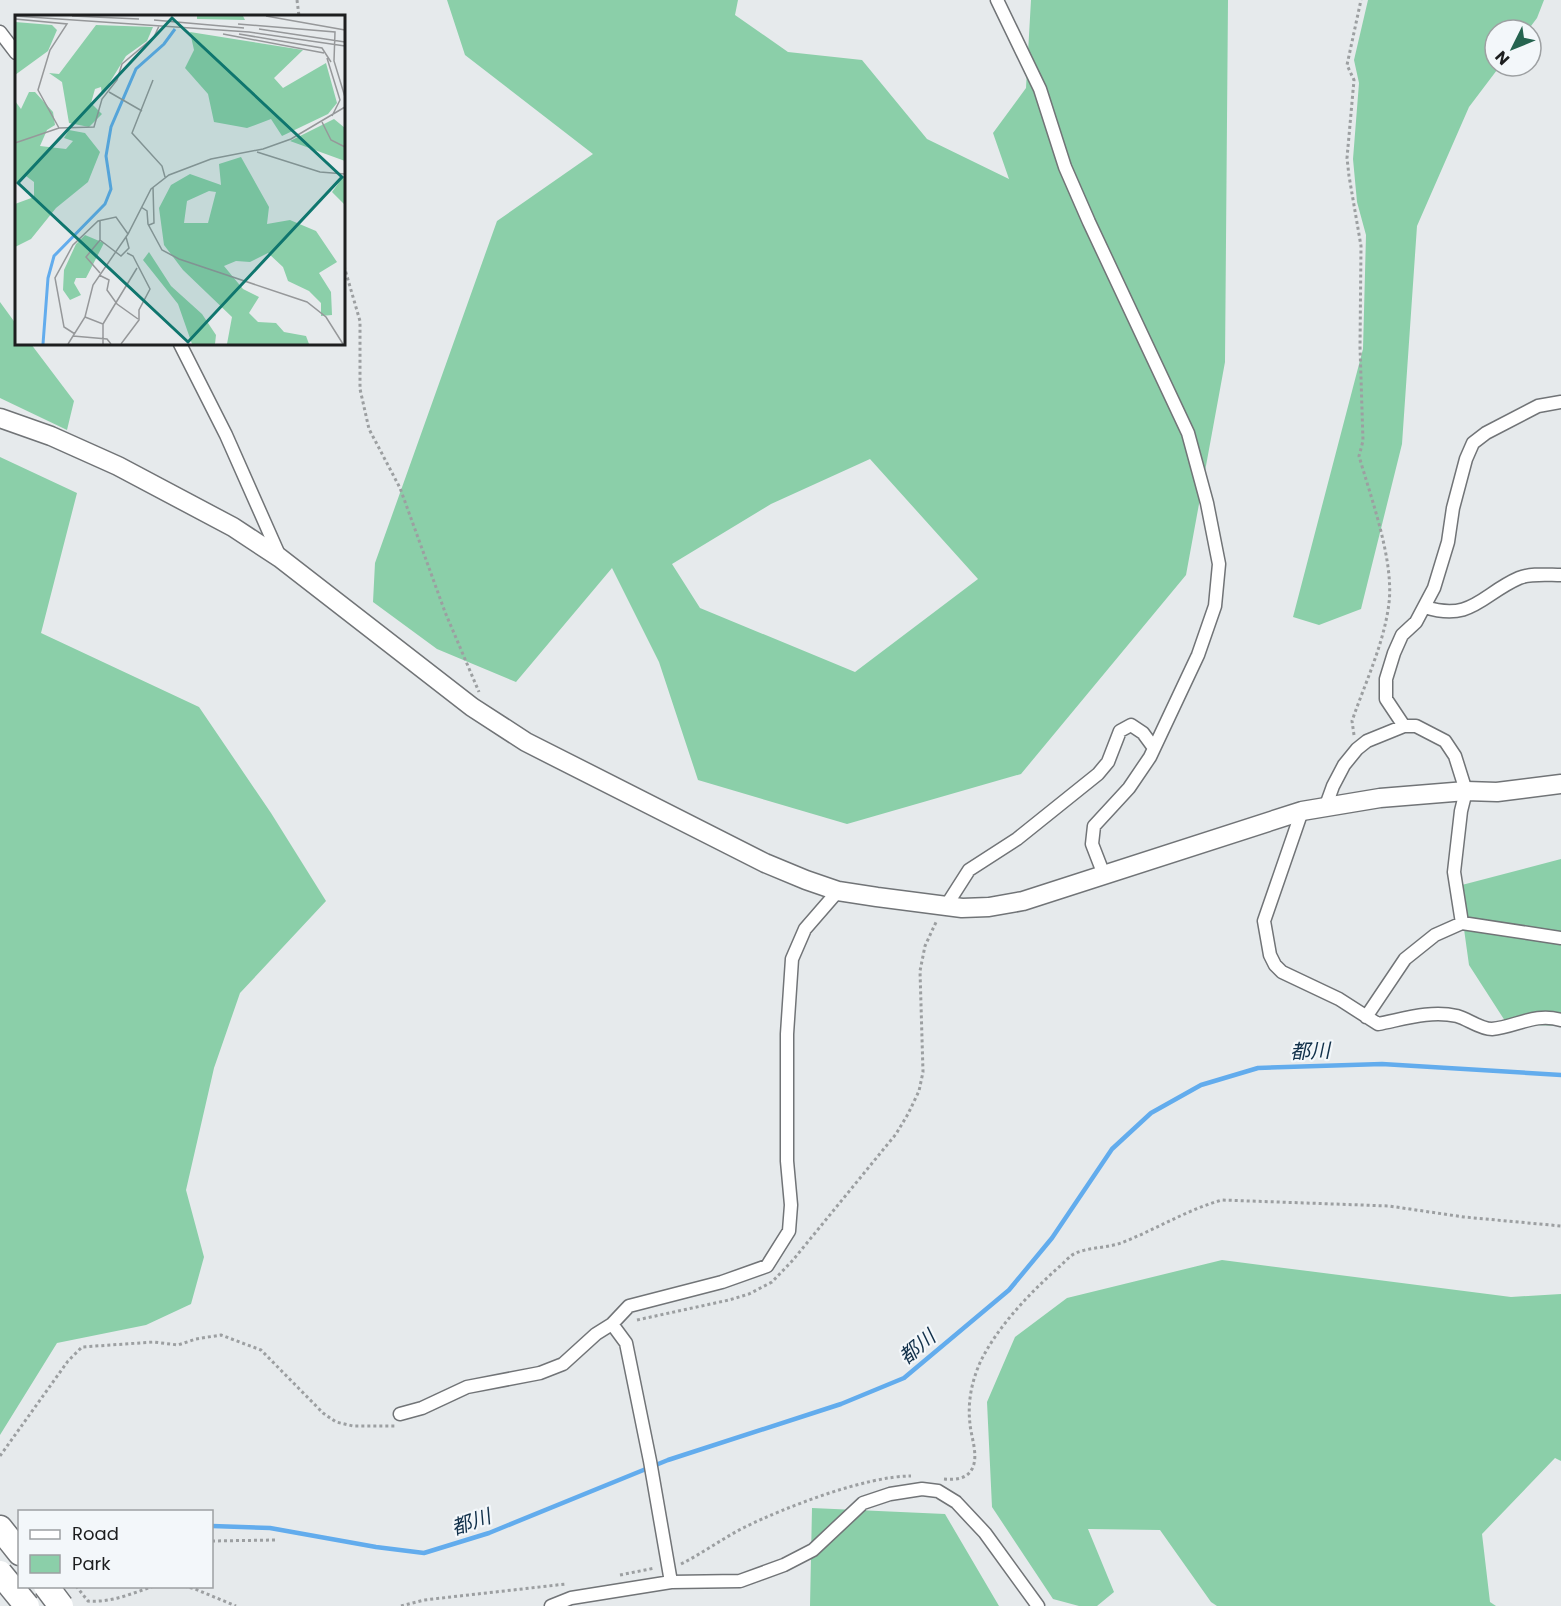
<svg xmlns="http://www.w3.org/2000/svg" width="1561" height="1606" font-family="Poppins,'Noto Sans JP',sans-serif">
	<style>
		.green { fill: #8bcfa9; fill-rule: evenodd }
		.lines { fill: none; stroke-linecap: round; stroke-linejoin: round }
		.stream { stroke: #62aced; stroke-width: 4.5 }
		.street-casing { stroke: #717477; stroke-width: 15 }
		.secondary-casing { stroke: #717477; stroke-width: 21 }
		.highway-casing { stroke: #717477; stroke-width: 27 }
		.path { stroke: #9c9fa1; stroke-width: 3; stroke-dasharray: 3 3; stroke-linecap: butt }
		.street { stroke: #fff; stroke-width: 12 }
		.secondary { stroke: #fff; stroke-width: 18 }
		.highway { stroke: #fff; stroke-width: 24 }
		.highway-bridge-casing { stroke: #717477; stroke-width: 27; stroke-linecap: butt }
		.highway-bridge { stroke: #fff; stroke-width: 24 }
		.labels { text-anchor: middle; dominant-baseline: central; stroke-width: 4.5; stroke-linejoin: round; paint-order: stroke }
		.water-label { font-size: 20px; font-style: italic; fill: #11304a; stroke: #f3f7fa }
		.inset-river { fill: none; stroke: #62aced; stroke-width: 3 }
		.inset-road { fill: none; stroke: #96989a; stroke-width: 1.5 }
		.view { fill: #0f766e; fill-opacity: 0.15; stroke: #0f766e; stroke-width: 3 }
		.inset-edge { fill: none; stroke: #1d1e1f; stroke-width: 3 }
	</style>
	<rect width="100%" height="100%" fill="#e6eaec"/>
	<!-- green -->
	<path class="green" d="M447,0H738L735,15L788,52L862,60L927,139L1009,179L993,133L1026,88L1031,0H1228L1225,362L1186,575L1021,774L847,824L698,780L659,662L612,568L516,682L437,649L373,602L375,563L497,221L593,154L465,55ZM870,459L978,579L855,672L700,608L672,564L771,504Z
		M1368,0H1544L1537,18L1528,30H1495V66H1500L1469,107L1417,226L1402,444L1361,609L1319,625L1293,617L1363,349L1366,235L1357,202L1353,159L1359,83L1354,60Z
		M0,302L16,324V344H31L74,401L67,430L0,398Z
		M0,457L77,493L41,633L199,707L271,813L326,901L240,993L214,1068L186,1190L204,1257L191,1304L146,1325L57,1343L0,1435Z
		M1561,859V1026L1507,1024L1469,965L1458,886Z
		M1222,1260L1511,1297L1561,1294V1461L1555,1458L1482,1534L1490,1602L1496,1606H1217L1211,1602L1160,1530L1088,1529L1114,1592L1097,1606H1079L1053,1599L992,1507L987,1402L1015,1337L1067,1298Z
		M812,1508L945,1514L999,1606H810Z"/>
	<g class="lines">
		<!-- stream -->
		<path class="stream" d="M212,1526L270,1528L376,1547L424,1553L489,1533L668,1460L841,1404L904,1378L1009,1290L1052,1238L1112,1149L1151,1113L1201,1085L1258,1068L1382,1064L1561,1075"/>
		<defs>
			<path id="street" d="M997,0L1040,89L1065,167L1089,222L1188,433L1207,503L1219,564L1215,606L1198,655L1150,757L1129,788L1094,826L1092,844L1104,875
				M0,32L16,53
				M180,344L226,435L280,557
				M1425,607C1472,622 1482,594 1519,578C1531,573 1548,575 1561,575
				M1404,726L1386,699V679L1394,653L1402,635L1416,622L1434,588L1448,542L1453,508L1466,459L1473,443L1486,433L1538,406L1561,402
				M1325,808L1333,786L1344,765L1357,749L1367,741L1404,726H1416L1445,741L1455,756L1466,791L1461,811L1454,872L1462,923
				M1302,811L1264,921L1270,955L1275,965L1282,972L1339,999L1378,1024C1404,1019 1430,1010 1457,1016C1468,1019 1480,1029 1492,1029C1516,1027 1535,1012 1561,1020
				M946,906L969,870L1017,839L1098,774L1108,762L1120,731L1131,725L1143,733L1154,748
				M1366,1017L1405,959L1435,935L1462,923L1561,938
				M612,1324L626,1343L650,1461L671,1582
				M400,1414L422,1408L467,1387L540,1373L563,1364L596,1334L612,1324L629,1306L722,1282L767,1266L789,1231L791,1205L787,1161V1034L792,959L805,929L838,891
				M551,1606L571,1598L671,1582L740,1581L784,1565L813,1550L863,1503L890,1494L922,1489L938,1491L956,1502L985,1533L1038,1606"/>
			<path id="secondary" d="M0,418L51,436L118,466L233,527L280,558L472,707L526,742L765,863L806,880L838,891L877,897L962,908L989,907L1023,901L1302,811L1380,798L1466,791L1497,792L1561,784"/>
			<path id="highway" d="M0,1528L20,1553"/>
		</defs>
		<!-- street casing -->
		<use href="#street" class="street-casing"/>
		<!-- secondary casing -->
		<use href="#secondary" class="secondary-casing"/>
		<!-- highway casing -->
		<use href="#highway" class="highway-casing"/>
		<!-- path -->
		<path class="path" d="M297,0L299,16
			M344,266L360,321V389L369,429L400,488L445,612L479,692
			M1354,735L1352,721C1365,683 1384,644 1389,603C1394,560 1371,498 1359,456L1363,441L1360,347L1361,246L1349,176L1347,158L1354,80L1347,65L1361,0
			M637,1320L729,1300L749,1294L772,1282L793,1260L896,1134L908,1114L919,1091L923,1072L920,971L925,946L937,920
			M0,1456L68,1361L82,1347L154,1342L178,1345L196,1339L221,1335L261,1350L323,1413L336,1422L353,1426H395
			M944,1479C955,1480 967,1479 972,1469C979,1456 971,1437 970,1424C967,1400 973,1374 985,1353C1003,1321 1031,1292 1059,1267C1064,1263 1070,1255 1076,1253C1090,1247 1107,1248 1121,1243C1155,1230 1186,1210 1222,1200L1389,1206L1464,1217L1561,1226
			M212,1541L275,1540
			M681,1564C703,1553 723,1538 745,1527C786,1507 866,1476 911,1476
			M620,1575L655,1568
			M76,1586L88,1601C111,1603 133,1593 154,1586
			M184,1586L195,1589L236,1606
			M401,1606L424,1600L566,1584"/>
		<!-- street -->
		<use href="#street" class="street"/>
		<!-- secondary -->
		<use href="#secondary" class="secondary"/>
		<!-- highway -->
		<use href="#highway" class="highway"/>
		<defs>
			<path id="highway-bridge" d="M0,1573L27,1606
				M46,1586L61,1606"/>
		</defs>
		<!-- highway-bridge casing -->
		<use href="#highway-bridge" class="highway-bridge-casing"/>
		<!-- highway-bridge -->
		<use href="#highway-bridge" class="highway-bridge"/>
	</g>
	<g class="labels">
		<!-- water labels -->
		<g class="water-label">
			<text transform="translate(1310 1051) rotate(-2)">都川</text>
			<text transform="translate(917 1347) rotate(-40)">都川</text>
			<text transform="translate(471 1522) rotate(-19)">都川</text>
		</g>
	</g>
	<!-- overview -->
	<g transform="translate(15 15)">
		<rect width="330" height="330" fill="#e6eaec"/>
		<path d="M182,1H228L230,5L182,4ZM0,7L37,10L42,15L33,36L0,60ZM81,10L138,12L132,26L111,41L87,80L86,72L80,74L76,88L87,99L74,112L54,108L47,67L34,58L44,59ZM175,17L288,35L259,63L268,73L311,48L322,88L313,99L267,121L256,104L232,113L199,107L193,79L170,53L179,35ZM14,77H20L38,97L40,110L32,115L25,131L51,134L58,126L49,123L54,115L70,118L85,137L73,167L41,193L16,224L0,232V189L19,182V167L11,161L0,168V86L6,94ZM319,104L330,113V146L275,126ZM226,142L254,192L252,209L275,205L301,216L322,247L304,258L316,277L317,300L306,301V288L294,276L273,266L268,252L253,238L235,247L221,246L209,251L228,274L244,282L234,298L243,307L261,308L269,317L291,321L294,329H212L217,302L168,255L149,230L144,193L156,170L175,159L206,170L204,149ZM194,176L201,177L193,208H169L172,186ZM328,162L330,164V190L317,177ZM70,220L89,228L71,263H61L59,268L66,280L55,285L48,275L49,255L61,229ZM134,237L156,271L187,299L201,320L200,329H177L163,289L128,245Z" fill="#8bcfa9" fill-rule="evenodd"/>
		<path class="inset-river" d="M28,329L33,263L39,241L90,189L96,174L91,141L96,112L121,54L149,29L160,14"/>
		<path class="inset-road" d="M0,1L234,17L330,31M57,1L124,4M251,1L330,15M0,4L52,9L35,35L23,75L44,113M139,5L229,13M223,9L320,17L319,46L330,82M244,14L330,27M208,19L309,38M224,19L307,33L316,47M312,43L325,85L317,101M138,65L117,118L147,151L150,162M94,77L127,96M307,107L316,125L330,132M0,128L44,113L79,112L87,84L102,65L107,49L139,22L144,11M242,137L305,157L330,159M126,192L132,196L133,209L147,235L164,244L292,287L311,302L328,329M134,210L139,208L138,172M85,225L106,241L114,233L111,222M85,258L71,242L85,225V206M84,260L94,265L92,275L102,289L123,304M70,302L88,309V329M88,309L122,253M60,319L49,312L40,263L58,230L83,206L101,202L113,219M58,321L92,324L96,329M53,329L70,302L78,270L113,219L136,174L154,160L196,144L248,134L276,124L330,92M106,329L124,305V295L135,274L118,241L112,238"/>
		<path class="view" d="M157,3L327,162L173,327L3,168Z"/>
		<rect width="330" height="330" class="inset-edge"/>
	</g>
	<!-- legend -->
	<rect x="18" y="1510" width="195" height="78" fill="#f3f7fa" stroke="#9da0a2" stroke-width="1.5"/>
	<rect x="30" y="1530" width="30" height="9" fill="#ffffff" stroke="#9da0a2" stroke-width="1.5"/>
	<text x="72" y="1540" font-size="18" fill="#1d1e1f">Road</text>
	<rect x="30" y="1555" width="30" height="18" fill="#8bcfa9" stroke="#9da0a2" stroke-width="1.5"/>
	<text x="72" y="1570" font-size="18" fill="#1d1e1f">Park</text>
	<!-- north arrow -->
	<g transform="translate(1513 48) rotate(227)"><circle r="28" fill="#f3f7fa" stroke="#9da0a2" stroke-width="1.5"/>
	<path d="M0-4.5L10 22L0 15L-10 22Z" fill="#25634f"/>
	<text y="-9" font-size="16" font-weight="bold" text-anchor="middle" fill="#1d1e1f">N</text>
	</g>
</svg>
